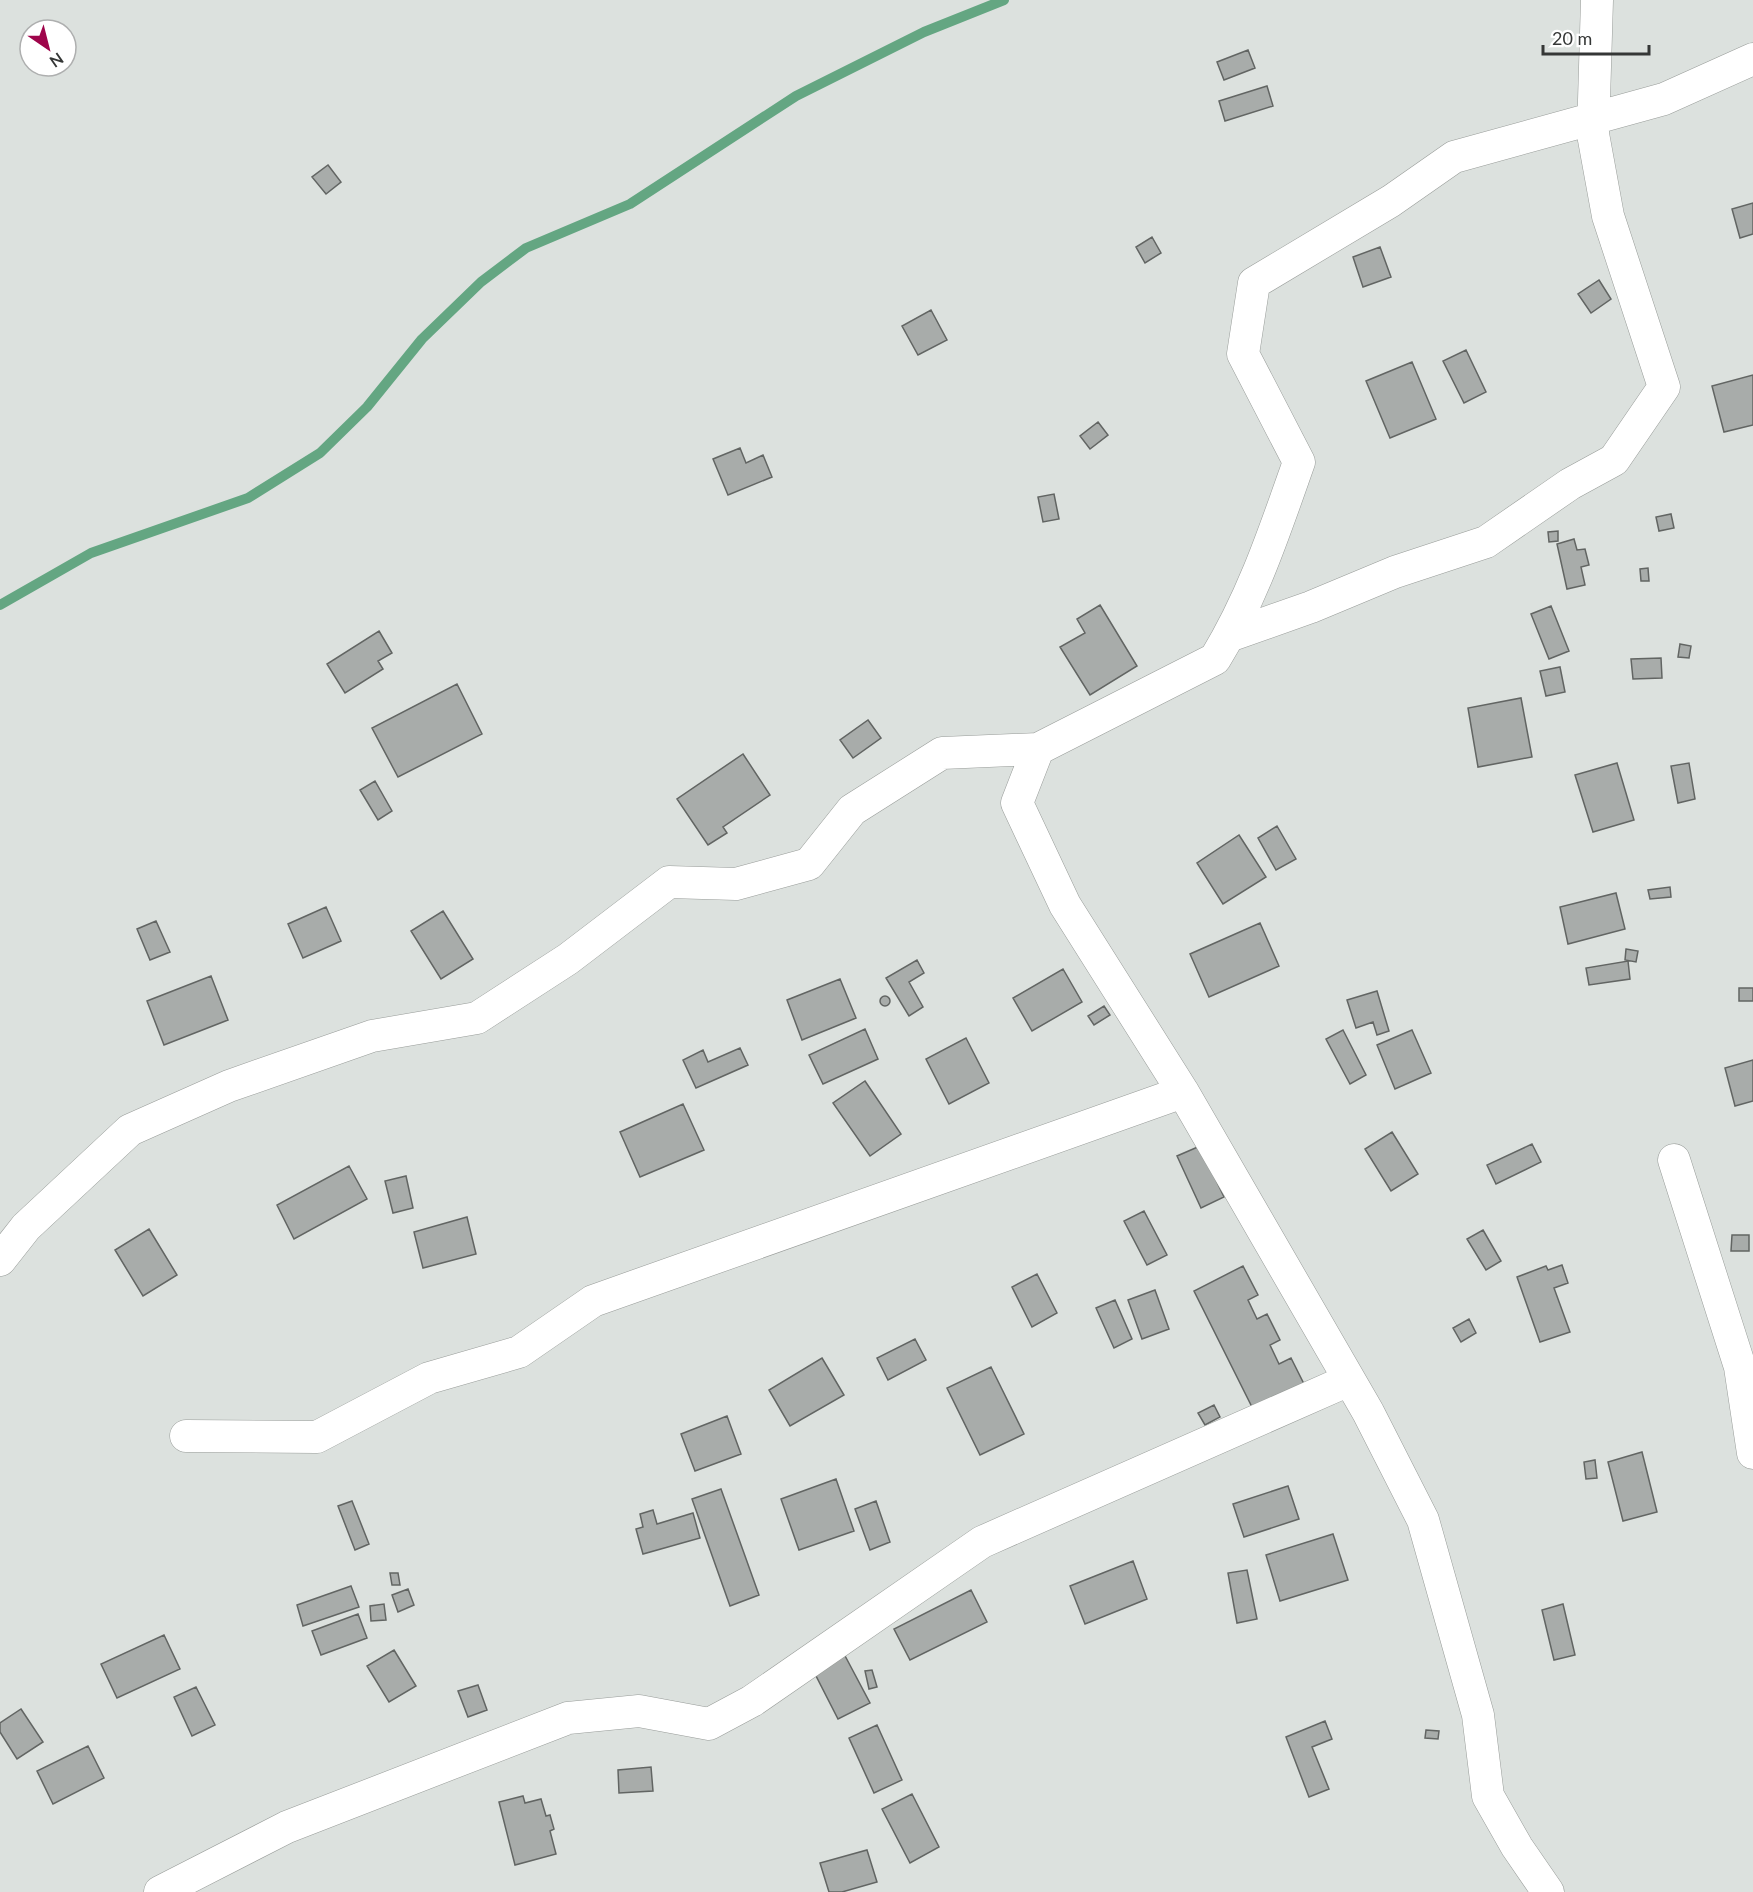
<svg xmlns="http://www.w3.org/2000/svg" width="1753" height="1892" font-family="Lato,sans-serif">
	<style>
		.lines { fill: none; stroke-linecap: round; stroke-linejoin: round }
		.stream { stroke: #64a682; stroke-width: 10 }
		.building { fill: #a8acaa; stroke: #626563; stroke-width: 1.5 }
		.minor-casing { stroke: #989c99; stroke-width: 33 }
		.minor { stroke: #fff; stroke-width: 32 }
	</style>
	<rect width="100%" height="100%" fill="#dce1de"/>
	<g class="lines">
		<!-- stream -->
		<path class="stream" d="M0,605L91,553L248,498L320,453L367,407L422,339L481,282L526,248L630,204L796,96L924,32L1004,0"/>
	</g>
	<!-- building -->
	<path class="building" d="M1248,50L1255,68L1224,80L1217,62Z
		M1267,86L1273,106L1225,121L1219,101Z
		M328,165L341,182L326,194L312,177Z
		M1753,203V234L1740,238L1732,209Z
		M1152,237L1161,253L1145,263L1136,247Z
		M1380,247L1391,277L1363,287L1353,257Z
		M1599,280L1611,299L1591,313L1578,294Z
		M931,310L947,340L918,355L902,326Z
		M1466,350L1486,392L1464,403L1443,361Z
		M1412,362L1436,419L1390,438L1366,381Z
		M1753,375V425L1724,432L1712,386Z
		M1098,422L1108,435L1090,449L1080,436Z
		M740,448L746,463L763,455L772,477L728,495L713,459Z
		M1054,494L1059,519L1043,522L1038,497Z
		M1671,514L1674,528L1659,531L1656,517Z
		M1558,531V541L1549,542L1548,532Z
		M1574,539L1577,550L1585,549L1589,565L1581,567L1585,585L1567,589L1557,544Z
		M1648,568L1649,581H1641L1640,569Z
		M1100,605L1137,666L1090,695L1060,647L1085,633L1077,619Z
		M1551,606L1569,651L1549,659L1531,614Z
		M379,631L392,653L378,661L383,669L345,693L327,664Z
		M1680,644L1691,646L1689,658L1678,657Z
		M1661,658L1662,678L1633,679L1631,659Z
		M1560,667L1565,692L1546,696L1540,671Z
		M457,684L482,734L398,777L372,728Z
		M1521,698L1532,757L1478,767L1468,708Z
		M868,720L881,738L853,758L840,740Z
		M743,754L770,795L723,827L727,833L708,845L677,799Z
		M1617,763L1634,820L1593,832L1575,775Z
		M1689,763L1695,799L1678,803L1671,766Z
		M375,781L392,811L378,820L360,790Z
		M1277,826L1296,859L1276,870L1258,838Z
		M1239,835L1266,877L1223,904L1197,863Z
		M1670,887L1671,897L1650,899L1648,890Z
		M1616,893L1625,929L1568,944L1560,907Z
		M326,907L341,941L303,958L288,924Z
		M443,911L473,959L441,979L411,931Z
		M156,921L170,952L150,960L137,929Z
		M1260,923L1279,966L1209,997L1190,954Z
		M1626,949L1638,951L1636,962L1625,960Z
		M917,960L924,973L909,982L923,1007L909,1016L886,978Z
		M1628,961L1630,979L1589,985L1586,968Z
		M1063,969L1082,1002L1032,1031L1013,998Z
		M211,976L228,1020L164,1045L147,1001Z
		M840,979L856,1018L802,1040L787,1000Z
		M1739,988H1753V1001H1739Z
		M1377,991L1389,1031L1377,1035L1373,1022L1356,1028L1347,1000Z
		M880 1001a5 5 0 1 1 10 0a5 5 0 1 1-10 0Z
		M1104,1006L1110,1015L1094,1025L1088,1016Z
		M865,1029L878,1059L823,1084L809,1055Z
		M1343,1030L1366,1075L1350,1084L1326,1039Z
		M1412,1030L1431,1073L1395,1089L1377,1045Z
		M966,1038L989,1083L949,1104L926,1059Z
		M740,1048L748,1065L696,1088L683,1060L703,1050L708,1062Z
		M1753,1060V1101L1735,1106L1725,1068Z
		M865,1081L901,1134L870,1156L833,1103Z
		M683,1104L704,1150L640,1177L620,1132Z
		M1392,1132L1418,1174L1391,1191L1365,1149Z
		M1532,1144L1541,1162L1496,1184L1487,1165Z
		M1200,1146L1224,1197L1201,1208L1177,1156Z
		M349,1166L367,1199L294,1239L277,1205Z
		M406,1176L413,1208L393,1213L385,1181Z
		M1144,1211L1167,1255L1147,1265L1124,1221Z
		M467,1217L476,1254L423,1268L414,1232Z
		M149,1229L177,1275L143,1296L115,1250Z
		M1483,1230L1501,1261L1486,1270L1467,1239Z
		M1732,1235H1749V1251H1731Z
		M1562,1265L1568,1283L1554,1288L1570,1332L1540,1342L1517,1277L1546,1266L1548,1270Z
		M1243,1266L1258,1295L1248,1300L1257,1319L1267,1314L1280,1340L1270,1345L1279,1364L1291,1358L1305,1386L1254,1411L1194,1291Z
		M1037,1274L1057,1313L1032,1327L1012,1287Z
		M1155,1290L1169,1329L1142,1339L1128,1300Z
		M1115,1300L1132,1339L1114,1348L1096,1308Z
		M1469,1319L1476,1333L1461,1342L1453,1328Z
		M915,1339L926,1360L888,1380L877,1358Z
		M822,1358L844,1395L790,1426L769,1390Z
		M991,1367L1024,1434L980,1455L947,1388Z
		M1214,1405L1220,1417L1205,1425L1198,1413Z
		M727,1416L741,1454L695,1471L681,1434Z
		M1642,1452L1657,1512L1623,1521L1608,1462Z
		M1595,1460L1597,1478L1586,1479L1584,1462Z
		M836,1479L854,1531L799,1550L781,1499Z
		M1288,1486L1299,1519L1244,1537L1233,1504Z
		M721,1489L759,1595L730,1606L692,1499Z
		M352,1501L369,1544L355,1550L338,1506Z
		M876,1501L890,1542L870,1550L855,1509Z
		M653,1510L657,1524L693,1513L700,1538L643,1554L636,1529L643,1527L640,1514Z
		M1333,1534L1348,1580L1280,1601L1266,1555Z
		M1133,1561L1147,1599L1085,1624L1070,1586Z
		M1247,1570L1257,1619L1237,1623L1228,1573Z
		M390,1573H398L400,1585H392Z
		M351,1586L359,1607L303,1626L297,1605Z
		M408,1589L414,1605L398,1612L392,1595Z
		M971,1590L987,1622L910,1660L894,1629Z
		M384,1604L386,1620L371,1621L370,1606Z
		M1563,1604L1575,1655L1554,1660L1542,1610Z
		M358,1614L367,1638L321,1655L312,1631Z
		M164,1635L180,1669L117,1698L101,1664Z
		M394,1650L416,1686L389,1702L367,1666Z
		M843,1652L870,1703L838,1719L812,1668Z
		M872,1670L877,1687L869,1689L865,1671Z
		M478,1685L487,1710L468,1717L458,1691Z
		M196,1687L215,1725L192,1736L174,1697Z
		M21,1709L43,1742L17,1759L0,1732V1723Z
		M1325,1721L1332,1739L1312,1747L1329,1789L1309,1797L1286,1737Z
		M877,1725L902,1780L874,1793L849,1738Z
		M1426,1730L1439,1731L1438,1739L1425,1738Z
		M88,1746L104,1778L53,1804L37,1771Z
		M651,1767L653,1791L619,1793L618,1770Z
		M912,1794L939,1847L910,1863L882,1809Z
		M523,1796L525,1803L541,1799L546,1816L550,1815L554,1829L550,1831L556,1854L515,1865L499,1802Z
		M867,1850L877,1882L842,1892H829L820,1863Z"/>
	<g class="lines">
		<defs>
			<path id="minor" d="M1229,636L1311,607L1395,572L1486,542L1570,484L1614,460L1664,387L1608,216L1593,134L1597,0
				M1038,749L1017,803L1065,905L1183,1092L1368,1412L1423,1520L1478,1715L1488,1796L1517,1847L1548,1892
				M1674,1160L1740,1367L1753,1453
				M0,1260L26,1227L130,1130L229,1086L372,1036L477,1018L568,959L669,882L736,884L809,864L852,810L942,753L1038,749L1215,659C1253,597 1275,530 1299,462L1243,354L1254,283L1391,201L1454,157L1664,99L1753,59
				M186,1436L317,1437L429,1378L519,1352L593,1301L1183,1092
				M160,1892L287,1827L568,1718L639,1711L709,1724L752,1701L982,1542L1349,1380"/>
		</defs>
		<!-- minor casing -->
		<use href="#minor" class="minor-casing"/>
		<!-- minor -->
		<use href="#minor" class="minor"/>
	</g>
	<!-- north arrow -->
	<g transform="translate(48 48) rotate(145)"><circle r="28" fill="#ffffff" stroke="#aeafaf" stroke-width="1.5"/>
	<path d="M0-4.5L10 22L0 15L-10 22Z" fill="#9f054b"/>
	<text y="-9" font-size="16" font-weight="bold" text-anchor="middle" fill="#353736">N</text>
	</g>
	<!-- scale -->
	<path d="M1543 45v9h106v-9" fill="none" stroke="#353736" stroke-width="3"/>
	<text x="1552" y="45" font-size="18" fill="#353736" stroke="#ffffff" stroke-width="4.5" paint-order="stroke">20 m</text>
</svg>
